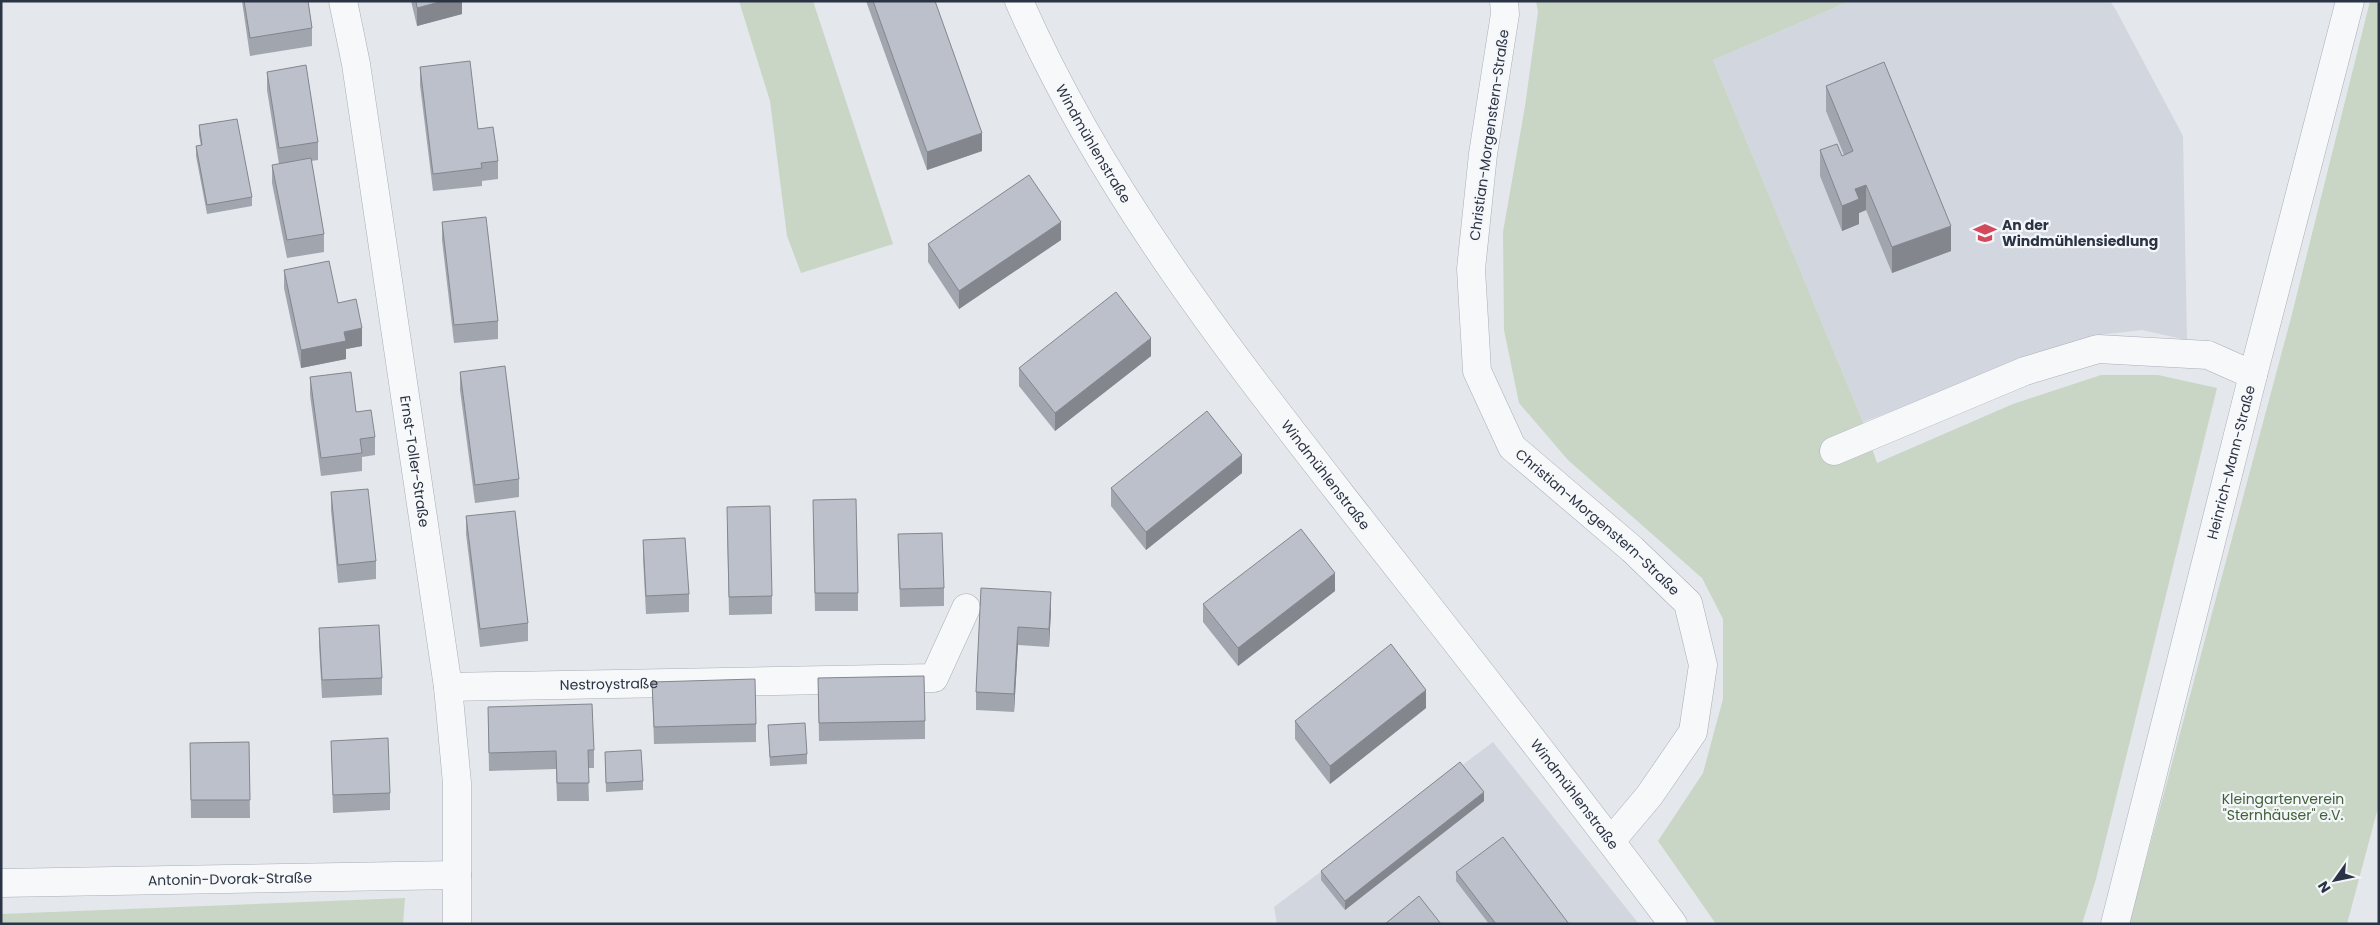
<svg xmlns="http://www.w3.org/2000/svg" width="2380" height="925" font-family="Poppins,sans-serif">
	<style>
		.built { fill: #d2d6de }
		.green { fill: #c9d6c5 }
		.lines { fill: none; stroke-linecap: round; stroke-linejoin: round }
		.minor-casing { stroke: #a9aeb7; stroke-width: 29 }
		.minor { stroke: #f7f8fa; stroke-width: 28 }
		.wall { fill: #a1a5ae }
		.shaded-wall { fill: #83868d }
		.building { fill: #bbc0ca; stroke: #83868d }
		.labels { text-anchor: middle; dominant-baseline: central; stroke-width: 4.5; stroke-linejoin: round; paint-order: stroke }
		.street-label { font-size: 14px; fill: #2b3445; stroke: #f4f6f9 }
		.poi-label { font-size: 14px; font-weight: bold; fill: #2b3445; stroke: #f4f6f9; text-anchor: start }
		.park-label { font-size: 14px; fill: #3f6138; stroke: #f4f6f9 }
	</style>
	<rect width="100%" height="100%" fill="#e4e7ec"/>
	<!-- built -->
	<path class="built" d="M1850,1H2110L2116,10L2183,136L2187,340L2142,330L2099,335L1999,370L1863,422L1713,60Z
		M1493,742L1639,924H1277L1274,907Z"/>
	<!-- green -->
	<path class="green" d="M739,1H813L893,244L801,273L787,236L770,101Z
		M1536,1H1850L1713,60L1863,422L1877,463L2013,404L2101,375H2158L2217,388L2096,879L2082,924H1716L1658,841L1703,773L1723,699V619L1702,578L1568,460L1519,403L1504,330L1503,232L1525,106L1538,12Z
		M2370,1H2379V804L2347,924H2129L2292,314Z
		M405,898L403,924H1V914Z"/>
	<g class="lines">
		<defs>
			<g id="minor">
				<path id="s1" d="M343,1L356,64L448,687L457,783V924"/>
				<path id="s2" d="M1019,1C1098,182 1221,341 1342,496C1453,638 1565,779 1673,924"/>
				<path id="s3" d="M1504,1L1505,14L1483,154L1471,269L1477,371L1512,447L1632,549L1688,603L1703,665L1693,732L1649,796L1611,841"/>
				<path d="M1834,451L2025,371L2098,349L2208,355L2253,375"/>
				<path id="s4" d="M448,687L934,678L966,608"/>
				<path id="s5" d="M1,883L457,875"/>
				<path id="s6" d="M2115,924L2253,375L2350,1"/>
			</g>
		</defs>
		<!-- minor casing -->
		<use href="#minor" class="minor-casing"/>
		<!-- minor -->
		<use href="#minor" class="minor"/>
	</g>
	<!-- wall -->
	<path class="wall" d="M242,1H308L312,28V46L250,56Z
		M411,1H462V14L417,26Z
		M866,1H935L982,151L927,170Z
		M420,67L478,129L498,161V179L482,181V186L433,191L420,85Z
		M267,72L318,142V160L311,161L324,234V252L287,258L272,183V165L279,164L267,90Z
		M1826,86L1951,251L1892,273L1866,210L1859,213V224L1842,231L1820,176V150L1842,156L1844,155L1826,111Z
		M199,125L252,197V206L207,214L196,156V146H201L199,135Z
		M442,222L498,321V339L454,343L442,240Z
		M1061,240L959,309L928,262V244Z
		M284,270L338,303L362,346L346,349V359L301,368L284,288Z
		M1151,356L1055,431L1019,386V368Z
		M460,372L519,479V497L475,503L460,390Z
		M310,377L356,412L375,437V455L362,457V471L321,476L310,395Z
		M1242,473L1146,550L1111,506V488Z
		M331,492L376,561V579L338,583L331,510Z
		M466,516L528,623V641L480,647L466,534Z
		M813,518L858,593V611H815Z
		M727,525L772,596V614L729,615Z
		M898,534L944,588V606L900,607Z
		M643,540L689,594V612L646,614L643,558Z
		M981,588L1051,610L1049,647L1018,645L1014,712L976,710V692Z
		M1335,591L1238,666L1203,622V604Z
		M319,628L382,678V695L322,698L319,645Z
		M818,678L925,721V739L819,741Z
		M652,682L756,724V742L654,744Z
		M488,707L594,750V768H588L589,801H557L556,769L489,771Z
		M1426,708L1330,784L1295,739V721Z
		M768,725L807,754V764L770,766Z
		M331,741L390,793V810L333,813Z
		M249,742L250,818H191L190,743Z
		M605,752L643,781V790L606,792Z
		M1484,801L1345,910L1321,880V871Z
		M1456,872L1569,924H1489L1456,881Z"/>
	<!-- shaded-wall -->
	<path class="shaded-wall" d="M443,1H462V14L417,26V8Z
		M982,133V151L927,170V152Z
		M1866,185V210L1859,213V224L1842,231V206L1855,189Z
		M1061,222V240L959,309V291Z
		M1951,226V251L1892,273V247Z
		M362,328V346L346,349V359L301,368V350L344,332Z
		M1151,338V356L1055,431V413Z
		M1242,455V473L1146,550V532Z
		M1335,573V591L1238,666V648Z
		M1051,592V610L1049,647V629Z
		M1018,627V645L1014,712V694Z
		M1426,690V708L1330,784V766Z
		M1484,792V801L1345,910V901Z"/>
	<!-- building -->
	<path class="building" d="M244,1H308L312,28L250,38Z
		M416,1H443L417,8Z
		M873,1H935L982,133L927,152Z
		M470,61L478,129L493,127L498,161L481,163L482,168L433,174L420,67Z
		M1884,62L1951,226L1892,247L1866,185L1855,189L1859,199L1842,206L1820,150L1837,144L1842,156L1853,151L1826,86Z
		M306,65L318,142L279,148L267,72Z
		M237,119L252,197L207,205L196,146L202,145L199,125Z
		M311,158L324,234L287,240L272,165Z
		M1029,175L1061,222L959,291L928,244Z
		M486,217L498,321L454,325L442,222Z
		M329,261L338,303L356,299L362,328L344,332L346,341L301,350L284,270Z
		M1116,292L1151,338L1055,413L1019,368Z
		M505,366L519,479L475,485L460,372Z
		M351,372L356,412L371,410L375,437L360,439L362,453L321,458L310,377Z
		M1207,411L1242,455L1146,532L1111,488Z
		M368,489L376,561L338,565L331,492Z
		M856,499L858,593H815L813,500Z
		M770,506L772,596L729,597L727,507Z
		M515,511L528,623L480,629L466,516Z
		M1301,529L1335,573L1238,648L1203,604Z
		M942,533L944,588L900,589L898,534Z
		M685,538L689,594L646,596L643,540Z
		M981,588L1051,592L1049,629L1018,627L1014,694L976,692Z
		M379,625L382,678L322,680L319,628Z
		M1391,644L1426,690L1330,766L1295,721Z
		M924,676L925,721L819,723L818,678Z
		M755,679L756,724L654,727L652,682Z
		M592,704L594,750H588L589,783H557L556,751L489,753L488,707Z
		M805,723L807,754L770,757L768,725Z
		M388,738L390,793L333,795L331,741Z
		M249,742L250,800H191L190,743Z
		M641,750L643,781L606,783L605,752Z
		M1460,762L1484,792L1345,901L1321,871Z
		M1503,837L1569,924H1496L1456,872Z
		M1419,896L1441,924H1385Z"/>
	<!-- icons -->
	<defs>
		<symbol id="school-bare" viewBox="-9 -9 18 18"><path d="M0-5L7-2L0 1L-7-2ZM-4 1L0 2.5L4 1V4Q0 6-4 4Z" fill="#d1495b" stroke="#f4f6f9" stroke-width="2.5" paint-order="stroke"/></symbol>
	</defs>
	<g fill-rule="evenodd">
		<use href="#school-bare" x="1969" y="217" width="32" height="32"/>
	</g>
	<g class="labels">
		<!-- street labels -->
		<g class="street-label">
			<text transform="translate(1489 135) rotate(-82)">Christian-Morgenstern-Straße</text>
			<text stroke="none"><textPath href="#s2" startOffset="161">Windmühlenstraße</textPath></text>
			<text stroke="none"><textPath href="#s1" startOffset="466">Ernst-Toller-Straße</textPath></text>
			<text stroke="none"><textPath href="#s6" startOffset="476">Heinrich-Mann-Straße</textPath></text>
			<text stroke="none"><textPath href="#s2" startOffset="566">Windmühlenstraße</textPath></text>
			<text stroke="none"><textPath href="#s3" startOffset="570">Christian-Morgenstern-Straße</textPath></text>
			<text stroke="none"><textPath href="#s4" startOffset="161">Nestroystraße</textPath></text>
			<text stroke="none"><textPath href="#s2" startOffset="971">Windmühlenstraße</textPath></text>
			<text stroke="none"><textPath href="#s5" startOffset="229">Antonin-Dvorak-Straße</textPath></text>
		</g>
		<!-- poi labels -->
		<g class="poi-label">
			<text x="2002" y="225">An der<tspan x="2002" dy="16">Windmühlensiedlung</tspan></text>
		</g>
		<!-- park labels -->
		<g class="park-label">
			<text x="2283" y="799">Kleingartenverein<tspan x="2283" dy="16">"Sternhäuser" e.V.</tspan></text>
		</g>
	</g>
	<!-- border -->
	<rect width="2380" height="925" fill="none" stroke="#2b3445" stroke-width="5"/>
	<!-- north arrow -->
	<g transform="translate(2335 880) rotate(237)" stroke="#f4f6f9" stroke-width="4" paint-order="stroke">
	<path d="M0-4L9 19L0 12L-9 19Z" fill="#2b3445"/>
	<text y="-8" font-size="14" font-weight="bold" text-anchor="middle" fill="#2b3445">N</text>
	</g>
</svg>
